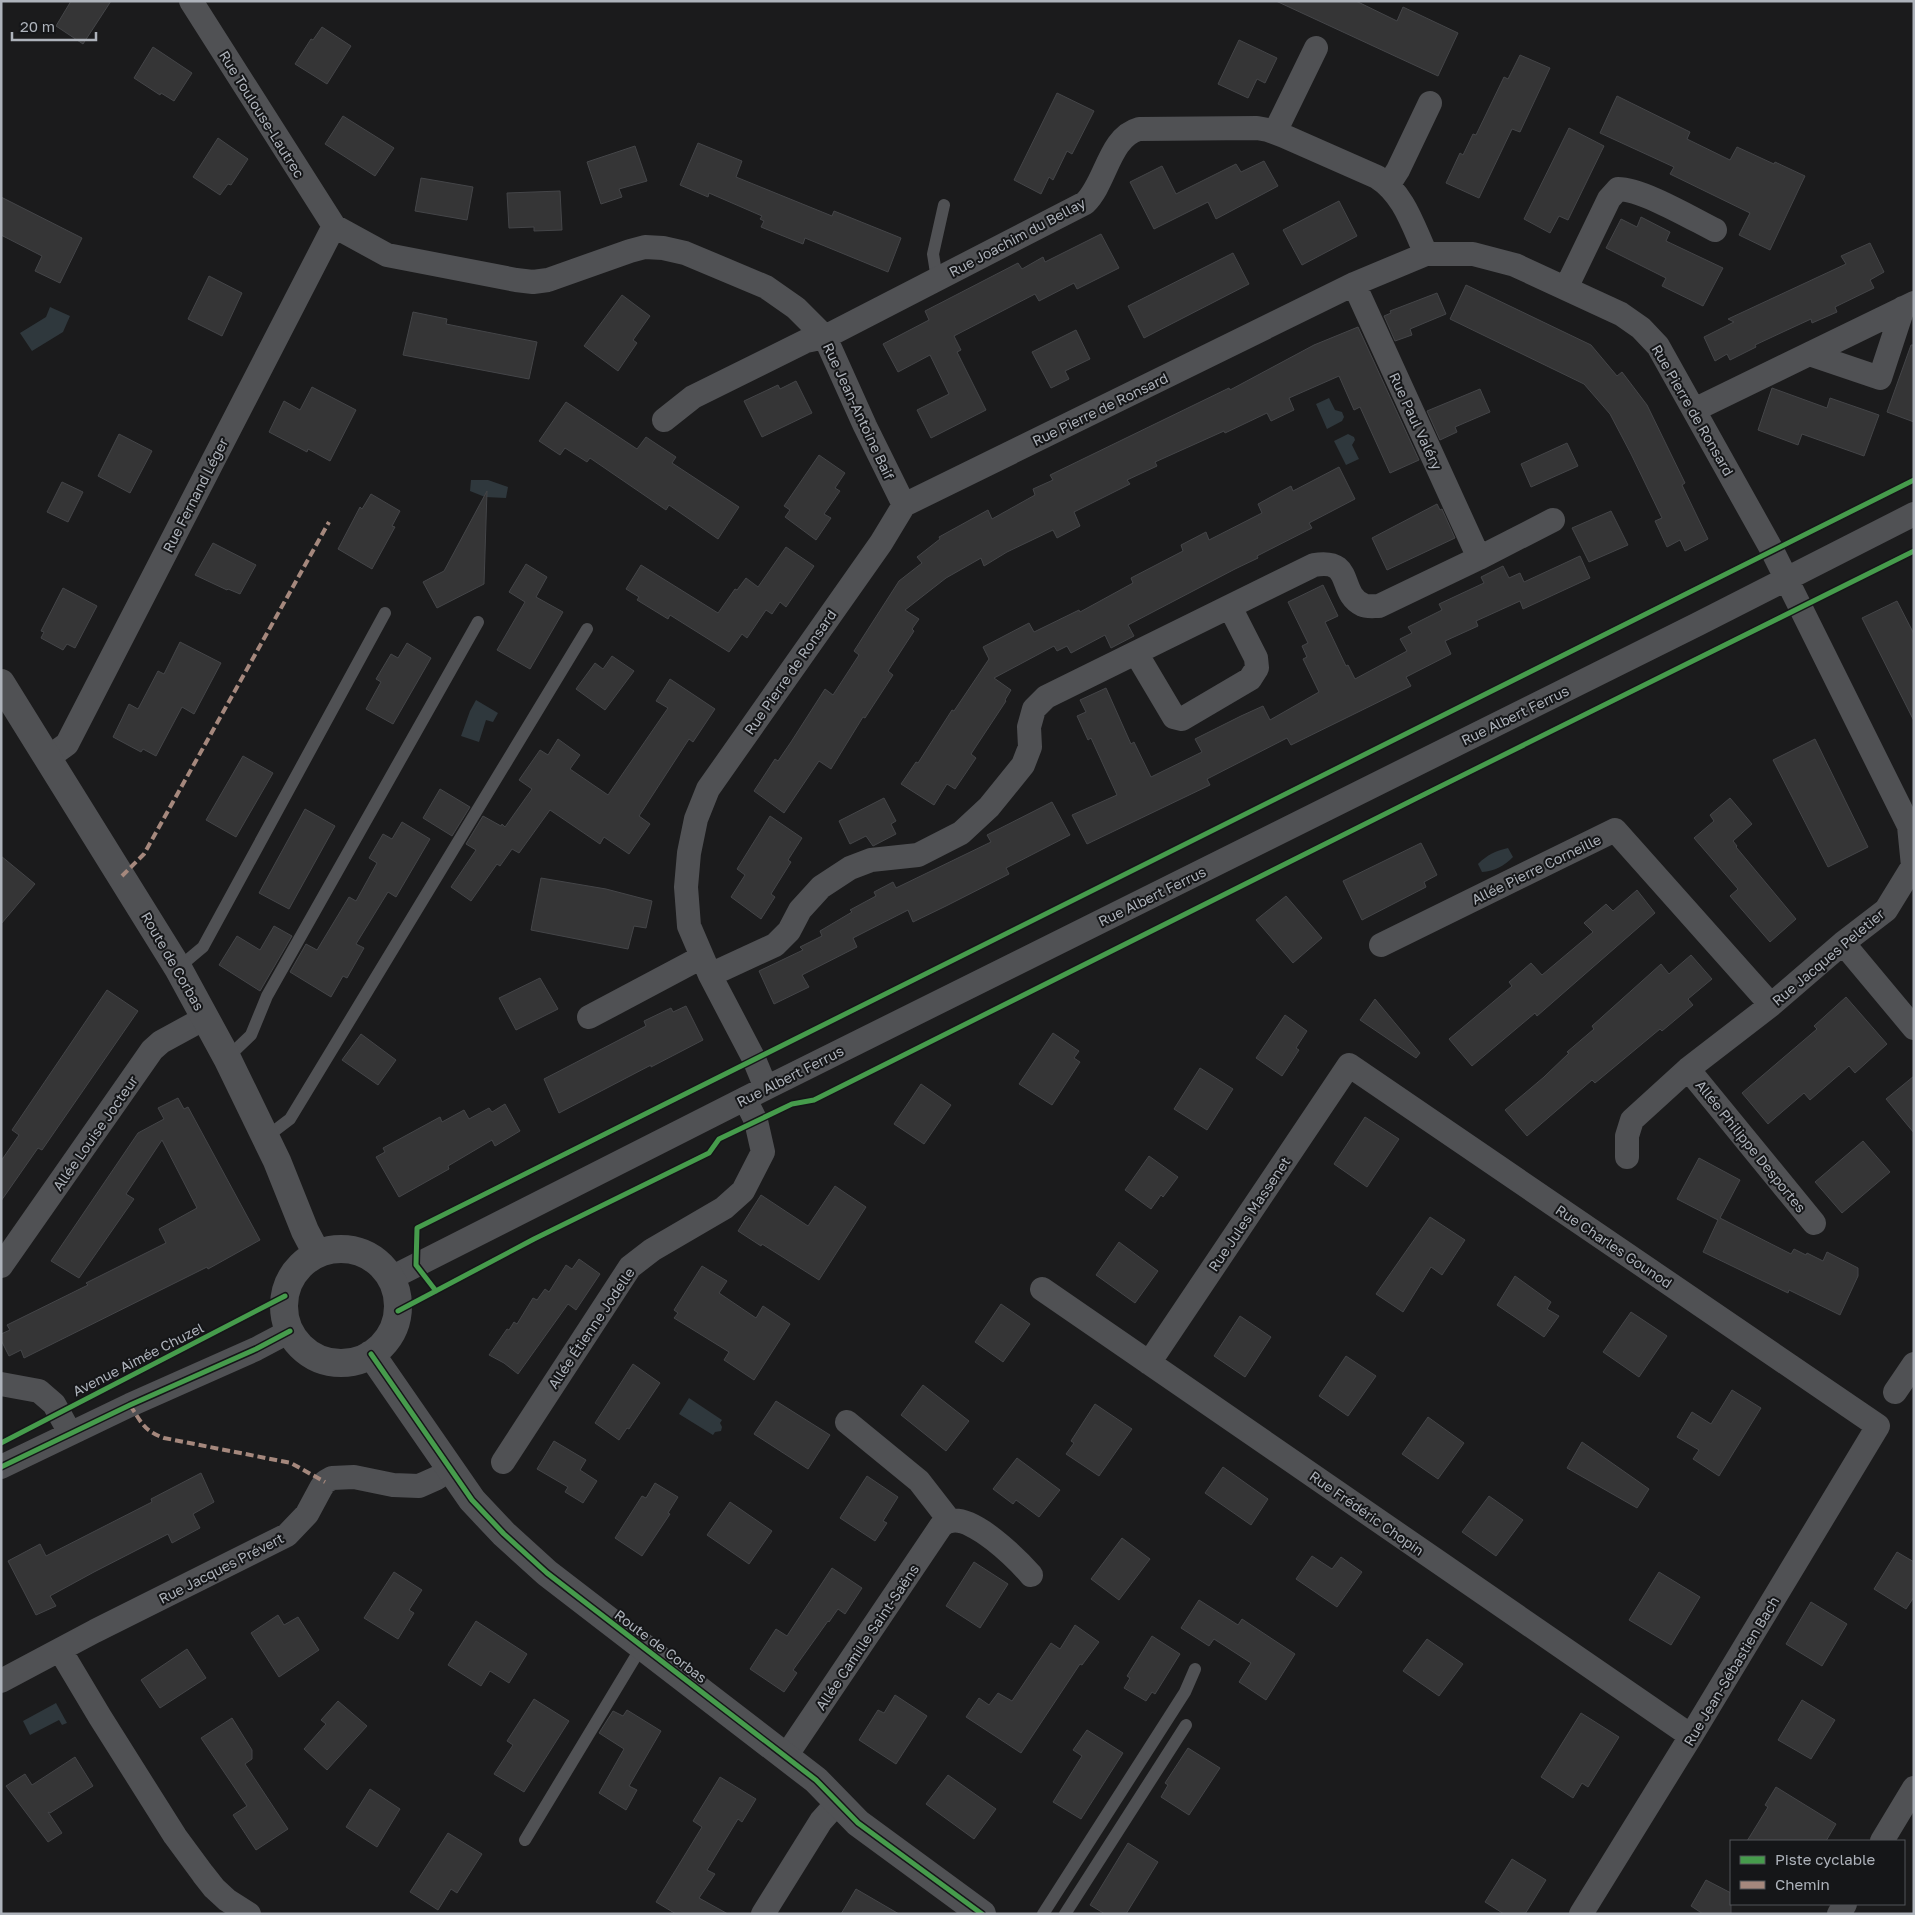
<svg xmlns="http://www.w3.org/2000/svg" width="1915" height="1915" font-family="'Golos Text',sans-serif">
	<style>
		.water { fill: #2f383d }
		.building { fill: #353536; stroke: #444548 }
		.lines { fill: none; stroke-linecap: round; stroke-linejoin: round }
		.service { stroke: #505154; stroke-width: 12 }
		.minor { stroke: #505154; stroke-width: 24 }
		.tertiary { stroke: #505154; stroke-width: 28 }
		.quiet { stroke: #a5887d; stroke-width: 4; stroke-dasharray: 8 4; stroke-linecap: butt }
		.cycleway-casing { stroke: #151618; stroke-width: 8 }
		.cycleway { stroke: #469c4c; stroke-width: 5 }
		.labels { text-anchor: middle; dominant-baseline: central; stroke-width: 4; stroke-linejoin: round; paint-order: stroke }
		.street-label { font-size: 14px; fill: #aeb3bb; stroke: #151618 }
	</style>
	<rect width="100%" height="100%" fill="#1b1b1c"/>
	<!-- water -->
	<path class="water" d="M50,307L70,316L63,332L32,351L20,333L46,317Z
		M1329,398L1335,410L1342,412L1344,417L1342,421L1327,429L1316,404Z
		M1348,434L1354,437L1355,440L1352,445L1359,459L1346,465L1334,441Z
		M471,480H488L508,487L506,498L485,497L470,491Z
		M476,700L498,713L493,722L486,720L479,742L461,736L470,711Z
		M1508,848L1513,857C1504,866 1495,871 1482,872L1478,864C1487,855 1495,851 1508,848Z
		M689,1398L722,1420L720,1423L722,1427L721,1431L715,1432L713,1435L679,1414Z
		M56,1703L67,1723L62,1725L59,1720L30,1735L23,1721Z"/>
	<!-- building -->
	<path class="building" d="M71,1H111L83,44L56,26Z
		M1276,1H1356L1397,21L1403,7L1458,33L1438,76Z
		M322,27L351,46L327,84L295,64L311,39L313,40Z
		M1239,40L1277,58L1265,83L1257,79L1248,98L1218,84Z
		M153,47L192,73L174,101L161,93L160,95L134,78Z
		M1520,55L1550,68L1520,132L1512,129L1479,198L1446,183L1460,153L1463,155L1473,134L1476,135L1504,77L1508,79Z
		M1057,93L1094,111L1072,154L1067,151L1053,180L1049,177L1041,194L1014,180Z
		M1617,96L1690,132L1687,139L1730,160L1737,147L1774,164L1775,162L1805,176L1770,250L1739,235L1750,213L1670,174L1674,167L1600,133Z
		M343,116L394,148L375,176L325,144Z
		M1569,128L1604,146L1568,220L1559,216L1550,233L1524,219Z
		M218,138L248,159L231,185L228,184L220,195L193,177Z
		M698,143L742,161L736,177L832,216L834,211L901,238L888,272L805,238L803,244L761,227L764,221L760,219L762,216L709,193L708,197L680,185Z
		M635,146L647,181L619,189L622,197L601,204L587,162Z
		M1264,161L1278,186L1216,219L1208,202L1154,229L1130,182L1162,166L1176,194L1236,164L1241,172Z
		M421,178L473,187L467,220L415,211Z
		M560,191L562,230L534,231V227L509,228L507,193Z
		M1,197L82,238L60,283L35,271L42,256L1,235Z
		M1339,201L1357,236L1302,265L1283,230Z
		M1641,217L1670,232L1666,241L1723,268L1703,306L1662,286L1666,278L1606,248L1621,219L1637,227Z
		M1101,234L1119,268L1077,289L1074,283L1039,301L1035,294L954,336L961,350L957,352L986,410L931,438L917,410L949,394L930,355L898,372L883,344L929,320L925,311L1018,263L1022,269L1043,257L1045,262Z
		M1870,243L1884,272L1870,280L1874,288L1835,307L1837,312L1812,323L1811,319L1785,331L1755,345L1756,347L1730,360L1727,354L1715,361L1704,337L1734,322L1728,319L1846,264L1841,256Z
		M1233,253L1249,284L1144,338L1128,306Z
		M209,276L242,293L222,336L188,319Z
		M1466,285L1591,345L1617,376L1622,372L1647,405L1685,483L1682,485L1708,539L1685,551L1680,540L1667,547L1655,521L1662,518L1631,454L1610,414L1584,384L1450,319Z
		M1437,293L1446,314L1410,329L1412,335L1395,341L1384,316L1391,313L1390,311Z
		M622,295L650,316L633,340L637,343L618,371L584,346Z
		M413,312L447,319L446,324L537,342L529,379L403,355Z
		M1358,327L1419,460L1390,473L1360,407L1354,410L1339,376L1289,398L1294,410L1271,421L1267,413L1225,433L1224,431L1155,462L1157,466L1127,480L1130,484L1074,512L1080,526L1057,538L1053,530L1007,552L984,566L981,558L946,578L905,610L919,619L912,629L914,631L888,671L893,675L865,718L863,717L831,769L819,761L784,813L754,791L775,759L778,761L791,742L825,689L833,695L859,655L854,651L899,581L922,563L917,557L940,539L939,537L988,510L992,519L1035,495L1033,489L1053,480L1050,475L1229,388L1230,390L1314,345Z
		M1076,330L1090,359L1065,371L1069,379L1051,388L1032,352Z
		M1911,345H1914V422L1887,412Z
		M796,381L812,413L762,437L744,401L778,385L780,389Z
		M312,387L356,410L330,461L308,449L307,452L269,432L284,401L300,410Z
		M1772,388L1827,408L1830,398L1879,415L1864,456L1802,434L1798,445L1758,430Z
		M1480,389L1490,412L1455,427L1457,432L1440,440L1427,411Z
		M566,402L637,449L646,437L676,457L672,463L739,507L718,539L669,505L666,510L590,458L587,462L565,448L560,455L539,441Z
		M119,434L152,451L130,493L98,476Z
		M1567,443L1578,466L1531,487L1521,464Z
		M819,455L845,473L835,488L840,491L824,514L831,518L816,540L785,517L790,510L784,506Z
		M1339,467L1355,499L1309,523L1312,528L1257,556L1258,558L1235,569L1128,625L1134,636L1111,648L1105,635L1071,653L1067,646L1057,651L1054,646L994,678L1011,690L1005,700L1006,701L971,754L976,758L955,789L947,784L934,805L901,784L916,762L918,763L952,710L954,711L989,659L983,647L1029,623L1034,632L1079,610L1080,612L1133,583L1131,578L1183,551L1181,545L1206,532L1209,540L1262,513L1258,504L1291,486L1293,491Z
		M62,482L83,492L68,522L47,512Z
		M487,491L484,584L437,608L423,582L444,571Z
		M371,494L400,511L392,526L395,527L372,569L338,549L360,507L362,509Z
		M1437,504L1440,510L1442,509L1455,538L1387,570L1372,538Z
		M1611,511L1628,545L1589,562L1572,528Z
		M213,543L256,565L240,594L228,589L227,590L195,575Z
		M786,547L814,566L786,607L780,602L772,614L766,610L747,638L742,634L729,652L670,615L668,619L637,600L639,597L626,589L641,565L718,613L735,589L737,590L746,578L758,587Z
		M1580,556L1590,578L1523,609L1520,601L1476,621L1478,626L1445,641L1451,654L1406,677L1411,686L1291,745L1287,738L1207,779L1210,785L1087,844L1072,815L1117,795L1091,738L1088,740L1077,716L1086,712L1080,700L1106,688L1131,744L1134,742L1151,777L1202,752L1195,739L1241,716L1263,706L1270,720L1319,692L1303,659L1307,657L1302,646L1308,643L1288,602L1323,585L1338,616L1325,622L1346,666L1348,665L1355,679L1407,651L1400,639L1412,633L1408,627L1442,610L1439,604L1484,583L1481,577L1503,566L1509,578L1520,573L1524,582Z
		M526,564L547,577L536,597L563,612L530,669L497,650L525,602L509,592Z
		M63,588L97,606L75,648L67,644L63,650L41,638L44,632L41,631Z
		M1897,601L1914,634V721L1862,618Z
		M180,642L221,663L194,714L182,707L156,756L143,749L141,752L113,737L129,704L138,709L158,671L164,674Z
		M407,643L431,658L393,724L366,709L381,682L376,679L391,654L398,658Z
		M612,656L634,671L605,710L576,689L595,663L603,669Z
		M670,679L715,709L693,742L689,739L639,816L650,824L629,854L604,837L600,844L550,810L519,853L512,849L500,866L497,864L471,901L451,887L476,850L466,844L483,816L501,826L502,824L505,827L532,789L519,780L540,750L548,755L558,739L580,755L570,769L608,795L668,708L656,701Z
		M1815,739L1868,847L1828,867L1773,760Z
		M243,756L273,773L236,837L206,820Z
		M440,789L470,807L452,836L423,818Z
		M884,798L896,821L891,824L896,834L873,846L866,836L850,844L839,821Z
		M1730,798L1752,824L1733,841L1737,846L1736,847L1796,919L1770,942L1730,896L1738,889L1694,838L1714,821L1710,815Z
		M1052,802L1070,835L1006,868L1009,874L946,906L913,922L908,910L853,938L857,947L802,975L809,987L774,1004L759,971L803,950L800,947L822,936L820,931L852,912L850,910L876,896L874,892L893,882L896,888L991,842L987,835Z
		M305,809L335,826L289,909L259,893Z
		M770,816L802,838L788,860L791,862L771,894L775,897L761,919L731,897L745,875L737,869Z
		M402,822L430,839L396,897L388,892L356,944L364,948L347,978L343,976L331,997L290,972L306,944L317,950L349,897L356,901L377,863L369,858L383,834L392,839Z
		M1421,843L1437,875L1424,882L1426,887L1362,920L1343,881Z
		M1,856L35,884L1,924Z
		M541,878L606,889L652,901L646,928L634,926L628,949L531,930Z
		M1637,890L1655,913L1537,1016L1535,1013L1472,1066L1449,1039L1512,986L1509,982L1531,963L1542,975L1593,932L1584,923L1606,904L1613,911Z
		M1286,896L1322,938L1293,963L1256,920Z
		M274,926L292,936L260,991L219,965L237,936L260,950Z
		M1691,955L1712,979L1688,999L1693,1005L1662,1031L1660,1029L1595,1083L1592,1080L1527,1136L1505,1110L1544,1077L1569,1053L1567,1052L1594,1029L1592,1026L1661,964L1669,974Z
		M540,978L558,1009L516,1030L499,998Z
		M107,990L138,1011L42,1150L38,1148L1,1201V1161L19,1135L12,1130Z
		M1846,997L1887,1044L1855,1073L1849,1066L1810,1100L1804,1093L1768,1124L1742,1093L1817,1029L1814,1026Z
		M1375,999L1420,1053L1416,1058L1360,1020Z
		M686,1006L703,1040L651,1067V1065L559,1113L544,1079L646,1026L644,1021L671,1008L673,1012Z
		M1285,1015L1307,1031L1296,1048L1299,1050L1282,1076L1256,1058Z
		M1053,1033L1079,1051L1074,1058L1080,1062L1052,1105L1019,1084Z
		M361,1034L396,1060L378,1085L342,1060Z
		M1200,1068L1233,1089L1207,1130L1174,1109Z
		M1914,1076V1133L1886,1099Z
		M921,1084L951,1105L924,1144L894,1124Z
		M178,1098L184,1109L188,1107L260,1240L208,1269L207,1267L24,1358L21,1350L9,1356L1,1340V1334L10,1330L7,1325L88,1285L86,1283L166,1243L159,1229L197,1208L162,1140L126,1194L134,1199L79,1278L51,1261L138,1133L164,1119L158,1108Z
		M505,1104L520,1131L495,1146L492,1140L448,1166L449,1169L399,1197L376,1157L385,1152L383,1148L440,1117L442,1122L464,1110L469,1119L489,1108L492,1112Z
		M1365,1117L1399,1139L1367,1187L1334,1164Z
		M1863,1141L1890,1172L1842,1213L1815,1182Z
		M1149,1156L1178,1177L1163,1197L1161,1195L1151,1209L1125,1190Z
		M1699,1158L1740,1180L1720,1218L1791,1254L1794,1249L1806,1255L1807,1253L1823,1261L1827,1252L1858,1268V1276L1840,1315L1789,1290L1788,1293L1703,1252L1718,1220L1677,1199Z
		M835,1186L866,1207L819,1280L762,1244L761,1246L738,1231L761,1195L808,1226Z
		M1430,1217L1465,1240L1442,1275L1431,1267L1403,1312L1376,1294Z
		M1119,1242L1158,1271L1135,1303L1096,1275Z
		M579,1259L600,1274L576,1310L568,1304L518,1374L504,1363L489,1355L507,1329L509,1330L514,1322L517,1324L533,1298L537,1300L545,1289L549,1292L566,1265L572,1269Z
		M702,1266L727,1281L719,1293L756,1318L763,1306L790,1324L754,1380L724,1360L729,1352L674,1318L678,1313L674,1310Z
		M1515,1276L1551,1302L1547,1309L1559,1316L1544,1337L1497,1305Z
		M1001,1304L1030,1324L1003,1362L975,1342Z
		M1631,1312L1667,1336L1639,1377L1603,1352Z
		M1240,1316L1271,1337L1245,1377L1214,1356Z
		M1346,1356L1376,1376L1348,1416L1319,1396Z
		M633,1364L660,1383L629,1429L627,1428L619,1440L595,1423Z
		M923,1385L969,1421L946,1451L901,1415Z
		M1732,1390L1761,1408L1719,1476L1693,1459L1699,1450L1677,1437L1692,1412L1711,1424Z
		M776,1401L830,1435L808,1469L754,1434Z
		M1095,1404L1132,1429L1099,1476L1066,1454L1074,1443L1071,1441Z
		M1428,1417L1464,1443L1438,1479L1402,1454Z
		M554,1441L586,1460L580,1470L597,1481L583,1503L565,1492L568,1487L537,1469Z
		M1582,1442L1649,1489L1637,1508L1567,1468Z
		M1017,1458L1060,1490L1039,1517L1016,1500L1013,1504L993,1489Z
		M1223,1467L1268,1499L1251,1525L1205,1493Z
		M201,1473L214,1502L193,1514L200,1528L172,1543L168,1534L94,1572L50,1596L56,1606L36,1615L8,1561L40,1544L46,1556L152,1502L151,1499Z
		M867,1476L898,1497L883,1521L887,1523L875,1541L840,1518Z
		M655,1483L678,1497L668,1513L670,1514L642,1556L615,1538L642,1496L646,1498Z
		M1489,1496L1523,1520L1496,1556L1462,1532Z
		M730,1502L772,1531L749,1564L707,1535Z
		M1122,1538L1150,1559L1119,1600L1091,1579Z
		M1897,1552L1914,1562V1597L1906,1609L1874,1589Z
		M1312,1556L1332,1569L1341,1557L1362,1572L1337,1607L1296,1579Z
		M974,1562L1008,1584L980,1628L946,1606Z
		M832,1568L862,1588L845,1614L838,1609L829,1622L828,1621L793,1670L797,1673L784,1692L750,1669L776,1629L787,1636Z
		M394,1572L422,1590L409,1610L414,1613L398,1639L364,1618Z
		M1659,1572L1700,1597L1671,1645L1629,1620Z
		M1199,1600L1238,1625L1242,1619L1295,1654L1266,1700L1239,1682L1251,1663L1214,1639L1209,1646L1181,1628Z
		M1811,1602L1847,1624L1822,1666L1786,1644Z
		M278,1615L284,1625L298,1617L319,1650L279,1677L251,1633Z
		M476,1621L527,1654L509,1683L490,1671L481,1686L448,1665Z
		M1075,1625L1099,1642L1082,1665L1080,1664L1021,1753L966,1717L979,1698L989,1705L998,1693L1012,1701L1051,1643L1060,1649Z
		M1152,1636L1180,1654L1155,1694L1152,1692L1146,1701L1124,1688L1130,1678L1127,1676Z
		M1427,1639L1463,1664L1439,1696L1403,1671Z
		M187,1649L206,1678L160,1708L141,1680Z
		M895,1695L927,1716L896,1764L859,1740L878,1710L884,1713Z
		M534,1699L569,1721L524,1792L494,1774L513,1745L507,1741Z
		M1802,1700L1835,1720L1811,1759L1778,1740Z
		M338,1701L367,1726L327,1770L304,1749L326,1724L321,1720Z
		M627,1710L661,1731L629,1786L637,1790L626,1810L599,1793L624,1749L599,1733L613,1711L623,1716Z
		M1581,1713L1619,1737L1588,1787L1582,1783L1573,1798L1541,1777Z
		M232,1718L252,1750V1759L245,1764L288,1829L256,1850L233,1815L247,1806L201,1738Z
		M1087,1730L1123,1753L1081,1819L1053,1802L1082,1756L1073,1750Z
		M1188,1748L1220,1768L1189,1815L1161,1797L1168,1785L1165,1783Z
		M75,1757L93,1786L50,1813L48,1812L62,1833L48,1842L6,1786L25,1774L32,1785Z
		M948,1775L996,1809L974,1839L926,1804Z
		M720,1777L756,1799L742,1822L738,1819L707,1870L715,1874L699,1898L728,1914H676L656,1902L702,1827L693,1821Z
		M1776,1787L1836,1824L1826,1841H1747L1768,1807L1765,1805Z
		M370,1789L400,1809L377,1847L346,1827Z
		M448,1833L482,1854L457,1893L451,1889L438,1910L410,1892Z
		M1128,1843L1158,1862L1126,1914H1105L1090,1905Z
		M1512,1859L1546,1880L1525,1914H1504L1485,1902Z
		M1706,1880L1731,1893V1914H1703L1691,1906Z
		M856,1889L899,1914H841Z"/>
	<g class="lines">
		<!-- service -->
		<path class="service" d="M937,279L933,254L944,205
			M178,968L203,947L385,613
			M227,1058L251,1035L267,996L478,622
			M265,1138L290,1119L587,629
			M525,1840L642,1646
			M1043,1914L1185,1692L1195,1669
			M1065,1914L1186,1725"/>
		<!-- minor -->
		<path class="minor" d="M191,1L334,226L387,255L516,280L533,282L548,280L630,251L645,247L663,248L685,253L766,287L796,308L825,337L865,426L904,505
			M1275,132L1316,48
			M1389,184L1398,170L1430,103
			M1566,288L1609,199L1618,189C1642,189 1691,218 1715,230
			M1809,354L1880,378L1903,308
			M1694,410L1914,303
			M664,420L693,397L806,341L825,337L1085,203C1106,183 1109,137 1139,129L1257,128L1268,130L1284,136L1377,177C1404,194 1413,226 1426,254
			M1479,558L1553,520
			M1136,653L1174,717L1182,719L1250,679L1257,668L1256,658L1230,607
			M48,758L67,744L334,226
			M1843,943L1914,1028
			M1381,945L1615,830L1771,1005
			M710,975L775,945L789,931L800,910L821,887L850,868L871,860L918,855L961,833L989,807L1023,765L1030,747L1029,727L1034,709L1046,697L1314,565C1355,558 1337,593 1363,605C1367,607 1374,606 1379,606L1479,558L1354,284
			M589,1017L702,957
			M1688,1069L1814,1223
			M766,1088L754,1059L710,975L689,926L686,887L689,853L696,819L708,789L881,543L904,505L1354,284L1426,254H1473L1515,265L1621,314L1641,328L1658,346L1772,550L1909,826L1913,866L1886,910L1843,943L1771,1005L1688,1069L1632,1120L1627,1136V1157
			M1,1266L152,1050L161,1042L205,1018
			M391,1278L766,1088L1698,624L1914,514
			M1042,1289L1691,1736
			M1149,1363L1349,1065L1878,1426L1691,1736L1581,1914
			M1,1384L39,1391L54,1404L70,1433
			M1895,1392L1914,1364
			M847,1422L919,1481L950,1521
			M503,1462L630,1267L652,1250L724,1208L743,1191L763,1152L756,1121L745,1099
			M1,1467L130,1405L256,1349L290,1331
			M60,1650L100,1717L175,1836L203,1874L214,1888L227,1900L249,1914
			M1,1681L95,1631L287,1535L307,1514L321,1488L325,1482L332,1478L354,1477L393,1485L419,1486L437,1478L450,1469
			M786,1756L941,1526C944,1524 947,1521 951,1521C974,1516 1017,1559 1031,1575
			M1882,1841L1914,1788
			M763,1914L821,1821L838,1802
			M1839,1914L1845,1904"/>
		<!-- tertiary -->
		<path class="tertiary" d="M1,683L178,968L227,1058L277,1161L305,1231L317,1254
			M284 1306a57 57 0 1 1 114 0a57 57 0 1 1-114 0Z
			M371,1354L472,1500L504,1534L547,1573L816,1780L858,1823L982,1914"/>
		<!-- quiet -->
		<path class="quiet" d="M122,876L144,854L329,522
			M130,1405C141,1422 144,1431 164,1438L291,1463L325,1482"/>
		<defs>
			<path id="cycleway" d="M436,1291L416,1265L417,1228L1914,480
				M398,1311L534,1239L709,1153L719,1139L792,1104L814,1100L1415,799L1914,551
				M371,1354L472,1500L504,1534L547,1573L816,1780L858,1823L982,1914
				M1,1443L285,1296
				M1,1467L130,1405L256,1349L290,1331"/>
		</defs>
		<!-- cycleway casing -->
		<use href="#cycleway" class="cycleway-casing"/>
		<!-- cycleway -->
		<use href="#cycleway" class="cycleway"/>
	</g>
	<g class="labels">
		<!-- street labels -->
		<g class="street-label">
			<text transform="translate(262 114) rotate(58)">Rue Toulouse-Lautrec</text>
			<text transform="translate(1017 237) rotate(-28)">Rue Joachim du Bellay</text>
			<text transform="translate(1100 409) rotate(-26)">Rue Pierre de Ronsard</text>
			<text transform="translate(1693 410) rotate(60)">Rue Pierre de Ronsard</text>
			<text transform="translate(859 411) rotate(65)">Rue Jean-Antoine Baif</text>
			<text transform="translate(1416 421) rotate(65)">Rue Paul Valéry</text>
			<text transform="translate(195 495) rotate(-63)">Rue Fernand Léger</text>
			<text transform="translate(790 672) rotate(-55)">Rue Pierre de Ronsard</text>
			<text transform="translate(1515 715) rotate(-26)">Rue Albert Ferrus</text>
			<text transform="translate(1536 869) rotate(-26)">Allée Pierre Corneille</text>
			<text transform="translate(1152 896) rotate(-26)">Rue Albert Ferrus</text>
			<text transform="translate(1828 957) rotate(-40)">Rue Jacques Peletier</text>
			<text transform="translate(173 961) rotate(60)">Route de Corbas</text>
			<text transform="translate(790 1076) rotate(-27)">Rue Albert Ferrus</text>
			<text transform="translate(95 1133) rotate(-55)">Allée Louise Jocteur</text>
			<text transform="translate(1751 1146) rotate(51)">Allée Philippe Desportes</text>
			<text transform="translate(1249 1214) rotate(-56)">Rue Jules Massenet</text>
			<text transform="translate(1614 1246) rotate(34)">Rue Charles Gounod</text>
			<text transform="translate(591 1328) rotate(-56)">Allée Étienne Jodelle</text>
			<text transform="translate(138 1359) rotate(-27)">Avenue Aimée Chuzel</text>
			<text transform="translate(1367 1513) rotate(35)">Rue Frédéric Chopin</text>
			<text transform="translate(221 1568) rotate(-27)">Rue Jacques Prévert</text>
			<text transform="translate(867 1637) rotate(-56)">Allée Camille Saint-Saëns</text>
			<text transform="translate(661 1646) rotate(37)">Route de Corbas</text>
			<text transform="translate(1731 1671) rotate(-59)">Rue Jean-Sébastien Bach</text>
		</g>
	</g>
	<!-- border -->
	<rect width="1915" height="1915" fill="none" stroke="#aeb3bb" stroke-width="5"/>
	<!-- legend -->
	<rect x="1730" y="1840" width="175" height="65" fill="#151618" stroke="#525559"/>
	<rect x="1740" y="1856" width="25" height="8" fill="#469c4c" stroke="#525559"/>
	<text x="1775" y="1865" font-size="15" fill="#aeb3bb">Piste cyclable</text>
	<rect x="1740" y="1881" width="25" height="8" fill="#a5887d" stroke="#525559"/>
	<text x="1775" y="1890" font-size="15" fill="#aeb3bb">Chemin</text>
	<!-- scale -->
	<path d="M12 32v8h84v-8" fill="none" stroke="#aeb3bb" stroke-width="2.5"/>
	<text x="20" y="32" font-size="15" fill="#aeb3bb" stroke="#151618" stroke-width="4" paint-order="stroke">20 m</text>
</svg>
